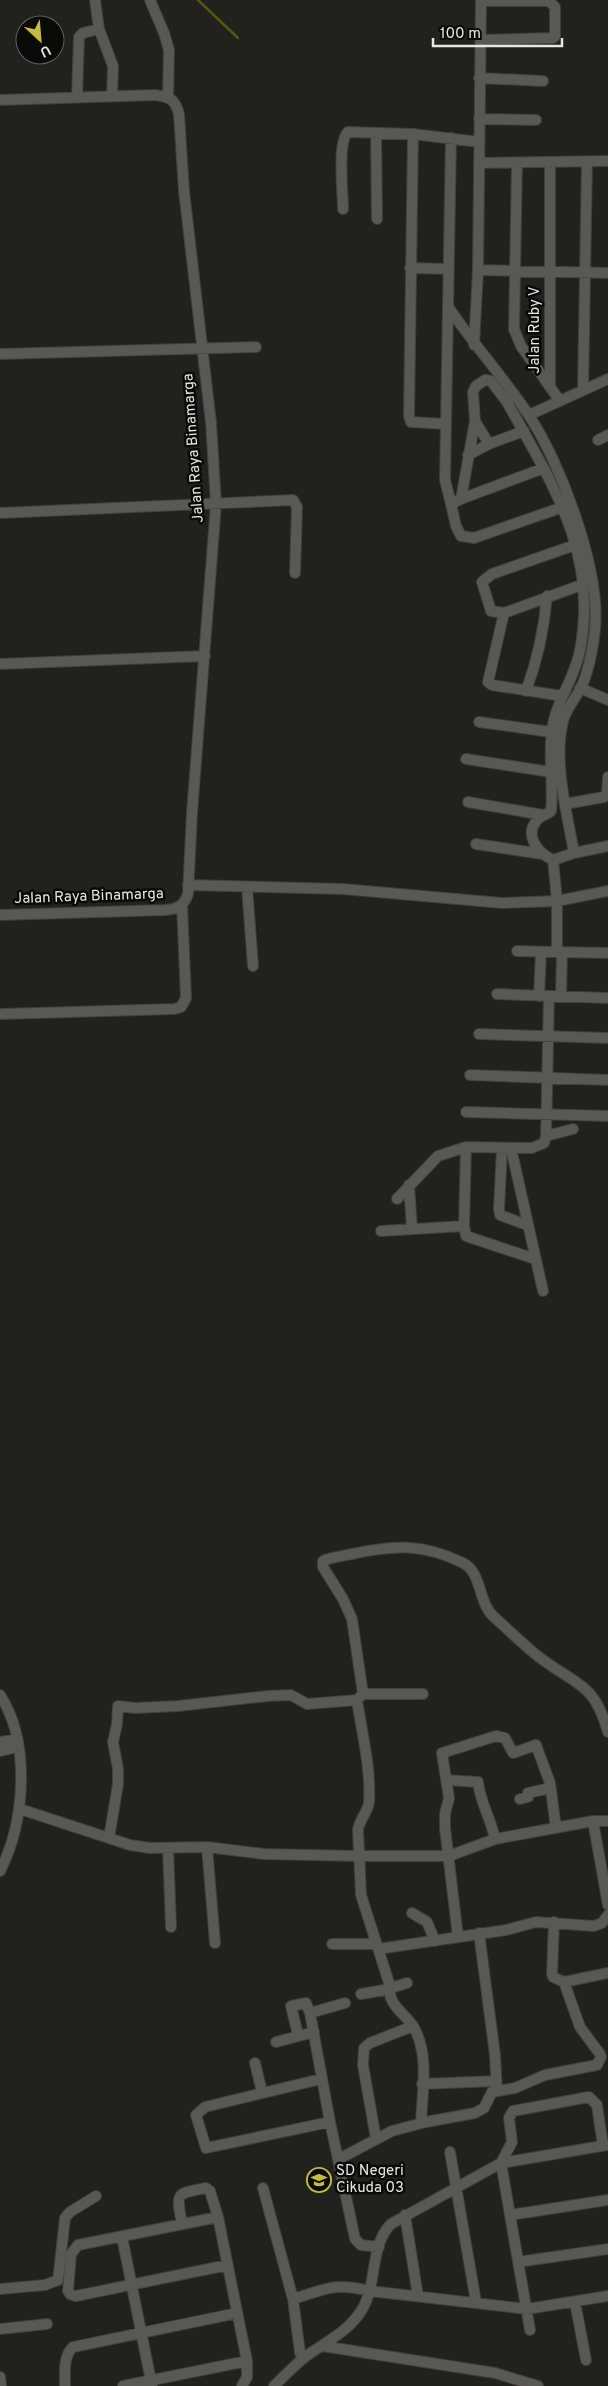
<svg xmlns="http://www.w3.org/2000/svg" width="608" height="2386" font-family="Overpass,sans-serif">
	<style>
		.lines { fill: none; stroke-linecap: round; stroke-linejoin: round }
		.stream { stroke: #595511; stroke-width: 2.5 }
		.minor-casing { stroke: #403f3d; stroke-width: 12 }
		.minor { stroke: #585855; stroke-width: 10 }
		.labels { text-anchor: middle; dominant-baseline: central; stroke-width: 5; stroke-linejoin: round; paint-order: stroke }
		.street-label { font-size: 15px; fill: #e6e6e5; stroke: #0a0a09 }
		.poi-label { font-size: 15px; fill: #e6e6e5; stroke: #0a0a09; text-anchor: start }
	</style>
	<rect width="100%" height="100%" fill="#21211e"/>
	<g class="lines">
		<!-- stream -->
		<path class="stream" d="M198,0L238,38"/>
		<defs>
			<path id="minor" d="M95,0L99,29L113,66L112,96
				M150,0L164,33L169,50L168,97
				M481,1H549L555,7V36L553,38L481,40
				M479,78L543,81
				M77,97L79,37L83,33L99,29
				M0,100L155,95C170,97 175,99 179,114L184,191L211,423L216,504L192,813L188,894C184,906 177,909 165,910L0,915
				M479,119L536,120
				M376,133L377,219
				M413,134L409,416L411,422L446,424
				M451,138L445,480L451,504
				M479,163L608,161
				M517,163L514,329L521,346L560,401
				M343,209C343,194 337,141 348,132L413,134L479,142
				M410,268L449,269
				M478,270L608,273
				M449,308C474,345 504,378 528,414C561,463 601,571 595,629C593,648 589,670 581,688C575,699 566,709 563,721C553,761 567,813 574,853
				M474,345L478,270L481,0
				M0,354L256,347
				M550,387V162
				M583,390L587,162
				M514,395L507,402C551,482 599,553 580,650C575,679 555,702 552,731C548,757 554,785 551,811C547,815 542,815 538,819C523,835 538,853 553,860
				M507,402L491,381L485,380L476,386L473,392L475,421L461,499L451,504L456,526L461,536L474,538L563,507
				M529,415L608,379
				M475,421L489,444
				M598,440L608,435
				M468,455L489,444L524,431
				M461,499L544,468
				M0,513L293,500L297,507L295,573
				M575,545L492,574L482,582L491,611L504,613L584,584
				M504,613L488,682L492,685L562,696
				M0,664L205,656
				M580,688L608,700
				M526,691C538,659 544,630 547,596
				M479,722L551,732
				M466,759L551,772
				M468,802L543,815
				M565,804L604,797L607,793L608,777
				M476,844L542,854
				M608,846L574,853L553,860L557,901V952L608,953
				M188,885L343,889L502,903L557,901L608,891
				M247,887L253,966
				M517,951L557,952
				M497,994L608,998
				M539,996L541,952
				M561,996L562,952
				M2,1014L174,1009L181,1007L186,998L182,905
				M479,1034L608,1038
				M470,1075L608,1080
				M466,1112L608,1116
				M546,1136L573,1129
				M502,1148L499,1209L500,1215L527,1225
				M511,1148L543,1291
				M409,1185L412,1229
				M397,1199L438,1156L466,1147
				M381,1231L464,1226
				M535,1259L466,1236L464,1226L466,1147L532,1148L544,1143L546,1136L549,996
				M363,1694H423
				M0,1695C31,1743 25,1822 0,1871
				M0,1742L17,1739
				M0,1751L18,1747
				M446,1780L478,1782C480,1802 491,1819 495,1839
				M520,1799L528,1797V1793L550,1788
				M20,1809L130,1845L150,1848L207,1847L264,1854L358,1856H449L495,1839L593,1821H608
				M593,1821L608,1905
				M109,1838L118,1784V1769L113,1742L117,1724L118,1706L135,1708L178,1706L268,1696L291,1695L307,1704L357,1700
				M207,1847L215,1943
				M168,1848L171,1927
				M412,1913L427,1922L435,1941
				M479,1933L495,2055L497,2091
				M458,1937L445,1828V1814L449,1798L442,1753L496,1736L505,1738L513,1753L536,1745L550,1783L556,1828
				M332,1944H376
				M378,1949L506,1930L536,1922L594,1926L602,1923L608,1915
				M564,1982L608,1973
				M407,1983L394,1987L390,1986L361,1895L358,1830C359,1820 368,1812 369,1802C371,1768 362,1733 357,1700L363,1694L352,1619L343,1599L323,1567V1561C331,1557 343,1556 352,1554C393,1545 423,1543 463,1563C482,1572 478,1603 494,1617C509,1630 523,1645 539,1657C577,1686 594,1682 608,1732
				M391,1987C385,2002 406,2015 413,2026C430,2054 422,2093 421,2123
				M361,1994L390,1989
				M345,2003L310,2013L330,2122L355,2239L361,2245L379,2247
				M298,2035L291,2006L306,2003L310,2013
				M276,2042L314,2032
				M255,2063L262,2092
				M321,2079L205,2107L196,2115L206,2148L330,2122
				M422,2084L496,2081
				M376,2139L363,2065L364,2048L370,2043L413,2026
				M450,2152L476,2302
				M339,2159L392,2131L426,2122L475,2113L484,2108L492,2092L515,2088L545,2075L597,2065L601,2057L600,2054L580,2027L564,1982L553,1977L552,1974L554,1922
				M263,2188L293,2299L300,2353
				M405,2215L418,2296
				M510,2215L608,2200
				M218,2217L78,2245L71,2254L68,2291L70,2294L76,2296L228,2265
				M182,2224C176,2192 175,2194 206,2188L210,2191L218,2217L247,2361V2377L242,2386
				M122,2237L152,2386
				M518,2262L608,2249
				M0,2289L45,2285L58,2280L65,2218L70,2212L96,2196
				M293,2299C325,2289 336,2282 370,2291L527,2309L608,2296
				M575,2302L586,2360
				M0,2329L47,2324
				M530,2330L501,2163L512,2142L509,2118L513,2111L589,2097L597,2105L603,2146
				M322,2346L495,2373L538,2386
				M0,2377L1,2386
				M65,2386C65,2373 63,2356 73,2347L237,2313
				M123,2386L247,2361
				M274,2386C284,2376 294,2366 305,2357C324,2343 348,2332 361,2311C378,2286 369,2246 391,2224L501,2163L608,2145"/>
		</defs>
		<!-- minor casing -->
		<use href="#minor" class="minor-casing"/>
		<!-- minor -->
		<use href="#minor" class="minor"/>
	</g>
	<!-- icons -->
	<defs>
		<symbol id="school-ring" viewBox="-11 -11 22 22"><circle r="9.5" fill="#0a0a09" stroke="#c4bc3e" stroke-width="1.5"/><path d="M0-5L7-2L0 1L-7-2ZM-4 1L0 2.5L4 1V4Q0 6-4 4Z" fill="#c4bc3e"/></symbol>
	</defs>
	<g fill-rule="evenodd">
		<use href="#school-ring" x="305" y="2166" width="28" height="28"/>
	</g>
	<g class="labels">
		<!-- street labels -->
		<g class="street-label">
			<text transform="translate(535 330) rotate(-90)">Jalan Ruby V</text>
			<text transform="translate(194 448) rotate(-94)">Jalan Raya Binamarga</text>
			<text transform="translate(89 897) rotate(-2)">Jalan Raya Binamarga</text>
		</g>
		<!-- poi labels -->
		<g class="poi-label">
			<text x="336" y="2171">SD Negeri<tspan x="336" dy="17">Cikuda 03</tspan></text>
		</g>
	</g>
	<!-- north arrow -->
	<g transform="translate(40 40) rotate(154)"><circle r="24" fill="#0a0a09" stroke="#626261"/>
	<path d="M0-4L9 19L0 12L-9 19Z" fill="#c4bc3e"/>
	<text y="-8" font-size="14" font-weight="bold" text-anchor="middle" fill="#e6e6e5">U</text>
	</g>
	<!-- scale -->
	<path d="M433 38v8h129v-8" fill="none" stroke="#e6e6e5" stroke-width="2.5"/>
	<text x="440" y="38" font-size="15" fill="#e6e6e5" stroke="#0a0a09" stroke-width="4" paint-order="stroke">100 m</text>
</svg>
